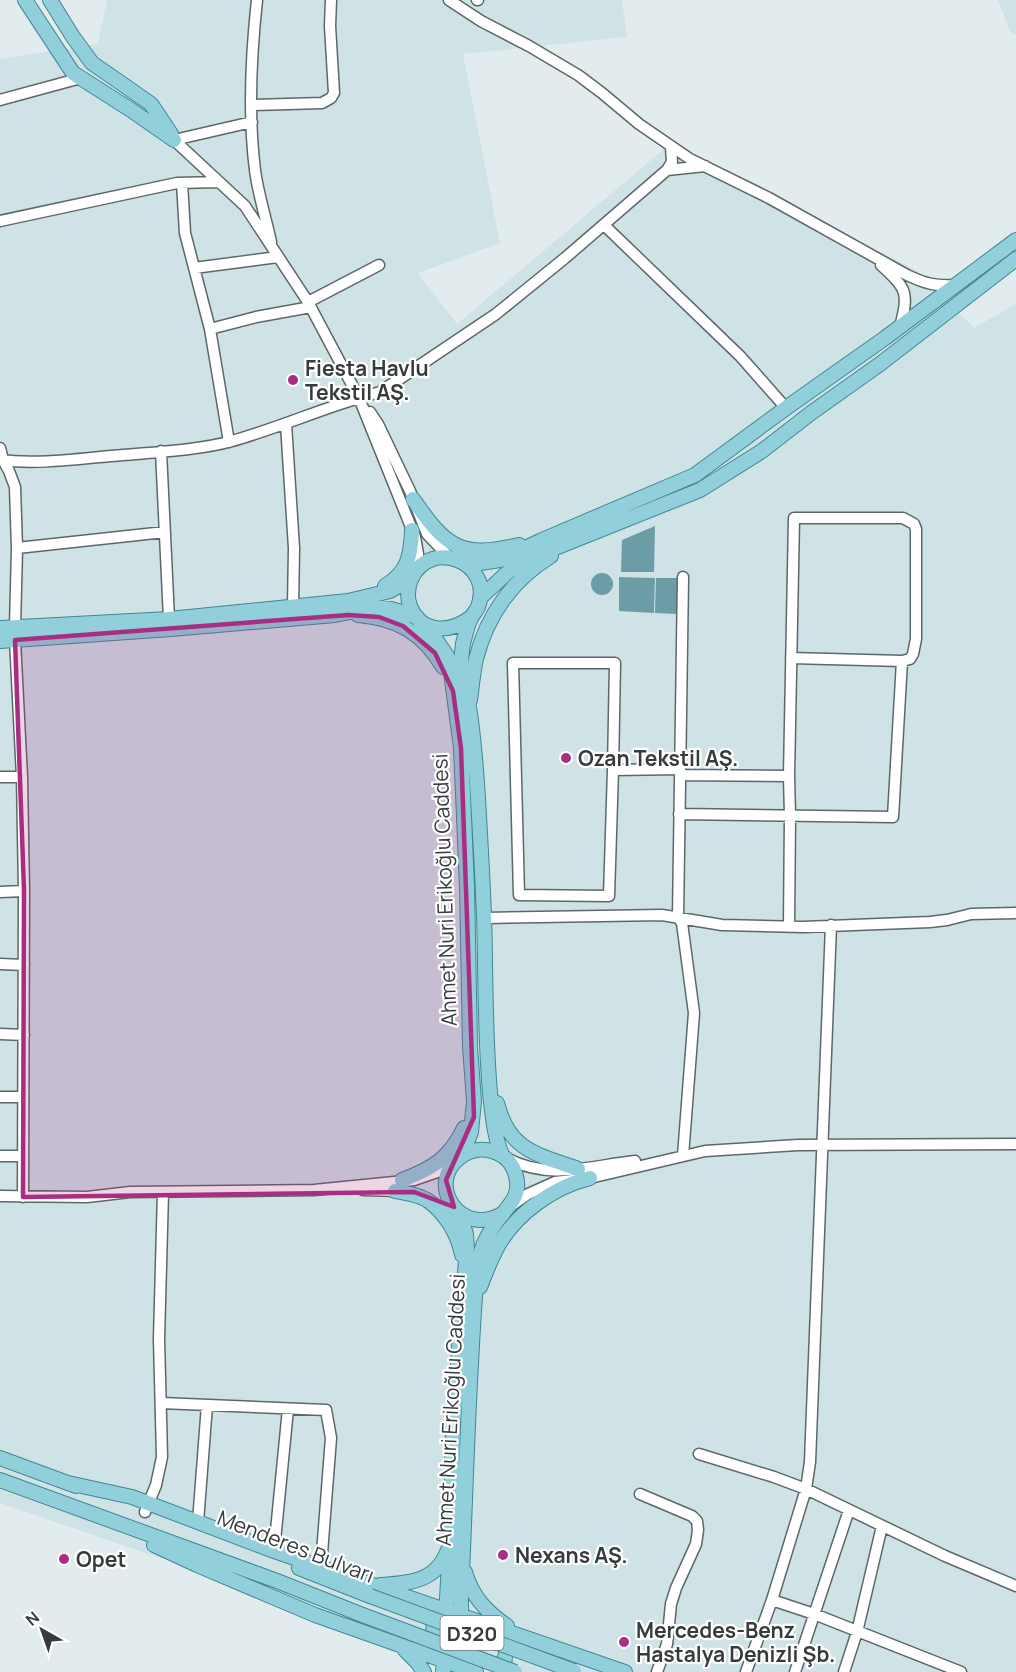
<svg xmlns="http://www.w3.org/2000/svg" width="1016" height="1672" font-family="Manrope,sans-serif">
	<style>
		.built { fill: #cfe2e6 }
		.water { fill: #6c9ca6 }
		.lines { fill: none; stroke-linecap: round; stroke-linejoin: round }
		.minor-casing { stroke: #5e6768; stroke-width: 13 }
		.major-casing { stroke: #418793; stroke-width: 16 }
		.minor { stroke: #fff; stroke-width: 10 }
		.major { stroke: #91d0db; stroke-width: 14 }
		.major-bridge-casing { stroke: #418793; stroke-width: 16; stroke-linecap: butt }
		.major-bridge { stroke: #91d0db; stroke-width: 14 }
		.marked { fill: #a92e82; fill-opacity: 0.2; stroke: #a92e82; stroke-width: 4.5; stroke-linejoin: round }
		.poi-dot { fill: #a92e82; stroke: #fff; stroke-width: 2 }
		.labels { text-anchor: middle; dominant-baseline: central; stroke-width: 4.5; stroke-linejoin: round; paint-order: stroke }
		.shield { fill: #fff; stroke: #737676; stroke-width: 1.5 }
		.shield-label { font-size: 20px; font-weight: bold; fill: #373b3b }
		.poi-label { font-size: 21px; font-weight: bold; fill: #373b3b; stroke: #fff; text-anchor: start }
		.street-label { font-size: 21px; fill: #373b3b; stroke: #fff }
	</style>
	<rect width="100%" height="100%" fill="#e2ebed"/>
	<!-- built -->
	<path class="built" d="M107,0H622L627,37L463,54L500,243L418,273L457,324L670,144L918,271L974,328L1016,304V1672H492L0,1503V59L98,44Z
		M998,0H1016V35L1010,31Z"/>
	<!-- water -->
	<path class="water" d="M655,526L654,572H621L622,540Z
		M591 584a11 11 0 1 1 22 0a11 11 0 1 1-22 0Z
		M619,577L655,578L654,613L619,611Z
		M656,578H678V614L655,613Z"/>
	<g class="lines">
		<defs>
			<path id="minor" d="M257,0C251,55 248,115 255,170C258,194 266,218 271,242
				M449,0L481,21L529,46L578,75L602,93L639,124L690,159L769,198L907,275C926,284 935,286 956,285
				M477,0H478
				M0,100L81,78
				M252,105L322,103L331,98L334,93L330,26L331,0
				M174,140L245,206L308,302L359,398L415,537L418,554L416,571
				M174,140L252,122
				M667,170L705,166
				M182,183L185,233L210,329L229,442
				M0,221L177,183L219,182
				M604,225L740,356L786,408
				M881,265C907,289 909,292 900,327
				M194,268L278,257
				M308,302L379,265
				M210,329L256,317L311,307
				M370,412L378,424L410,491L427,534L449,557
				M286,424L294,548L293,607
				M0,448L3,460L9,471L15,487L17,548L15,627
				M161,451L169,619
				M0,460C40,465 83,458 123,455C157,452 200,450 232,441C282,427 329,405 380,392L496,314L565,258L667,170L672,162L671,147
				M17,548L165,532
				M15,640L22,777L24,891L23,1197
				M513,663H615L613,770L609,896L519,895Z
				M613,770L680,769
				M680,775L789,776L794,518H903L914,524L916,529V639L913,654L910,659L902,661L791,658
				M789,776L790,816L789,926
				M0,777H22
				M679,814L893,817L902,661
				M0,892L24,891
				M485,918L662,915L722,925L803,927L930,922L947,920L971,914L1016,913
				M0,964L24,965
				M0,1034L24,1035
				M0,1097H23
				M0,1156H23
				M683,1156L694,1013L682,923L678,918L683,577
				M506,1158C550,1181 589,1166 635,1161
				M363,1190L401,1191
				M0,1196L87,1197L130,1192L314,1190L414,1180L440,1171L454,1163
				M511,1206L528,1194L555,1182L590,1178L705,1151L798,1145L1016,1144
				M161,1403L326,1410L331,1438L321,1566
				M699,1454L774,1477L806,1489L945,1556L1016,1586
				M640,1494L692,1516L697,1521L698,1530L696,1544L676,1588L671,1604L667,1644L657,1672
				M145,1512L156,1485L162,1457L159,1339L163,1192
				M198,1522L207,1405
				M274,1551L288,1409
				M772,1600L814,1614L961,1672
				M746,1672L772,1600L806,1489L810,1462L831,925
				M795,1672L849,1510
				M844,1672L857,1632L882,1526"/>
			<path id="major" d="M25,0L73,73L131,110L174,140
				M50,0L73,37L92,63L151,104L171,134
				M413,499C446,547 460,559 519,545
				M462,562L480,563L500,560L542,540L695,475L786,408L885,338L1016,240
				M385,586C408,572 411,556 412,530
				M480,598L509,571L520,562L700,490L762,451L811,413L880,364L1016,259
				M358,615C397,618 423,633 443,667
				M470,618C450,633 421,634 410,606C407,598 408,587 411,579C431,536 495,563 478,607C476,611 473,614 471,618C467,626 465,636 463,644C461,656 460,669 462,681C464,690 468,698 469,707C474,737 476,767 478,798C481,854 485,909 485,966C486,1011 486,1057 491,1102C493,1120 495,1138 502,1155
				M426,625L447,656L450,665L461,748L467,887L470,1047L474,1101L471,1132L464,1150L458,1157
				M0,628L169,619L348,601L390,591L412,578
				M0,641L171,629L335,615L374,607L391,609L417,617
				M470,700C472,686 473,672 476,659C487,615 513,579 551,556
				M497,1103C509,1151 537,1154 578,1169
				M402,1180C432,1169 450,1158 464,1128
				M395,1191C405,1193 417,1194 427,1200C445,1212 458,1234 462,1255
				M480,1287C486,1272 491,1258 499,1244C518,1212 554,1187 590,1178
				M0,1458L76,1486
				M0,1480L277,1581L360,1614
				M68,1483L132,1497L274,1551L625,1672
				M154,1545L197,1565L315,1615L476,1672
				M299,1568L370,1596
				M465,1572C472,1597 487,1612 507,1626
				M380,1585C410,1583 436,1582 448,1550
				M420,1646C436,1635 437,1626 428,1610
				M405,1650L417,1662L424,1672
				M443,1672L451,1526L453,1425L467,1248L466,1234L459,1212
				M463,1672C466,1649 460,1619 461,1595C466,1491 468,1387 476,1283C477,1269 479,1256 484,1243C489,1233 494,1224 501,1216C511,1203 521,1194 516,1176C510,1150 479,1142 459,1158C426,1184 460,1238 502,1214
				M506,1672C502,1659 506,1647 518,1641"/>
		</defs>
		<!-- minor casing -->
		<use href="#minor" class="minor-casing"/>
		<!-- major casing -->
		<use href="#major" class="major-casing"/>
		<!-- minor -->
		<use href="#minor" class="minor"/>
		<!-- major -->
		<use href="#major" class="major"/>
		<defs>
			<path id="major-bridge" d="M370,1596L574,1671
				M360,1614L515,1672"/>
		</defs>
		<!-- major-bridge casing -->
		<use href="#major-bridge" class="major-bridge-casing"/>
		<!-- major-bridge -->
		<use href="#major-bridge" class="major-bridge"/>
	</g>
	<!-- marked area -->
	<path class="marked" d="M348,615L379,617L403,626L435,653L453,691L461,748L474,1117L446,1180L454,1207L414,1192L23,1197L24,891L15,640Z"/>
	<!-- markers -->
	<g class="poi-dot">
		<circle cx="293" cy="380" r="6"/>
		<circle cx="566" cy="758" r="6"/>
		<circle cx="503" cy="1555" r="6"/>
		<circle cx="64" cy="1559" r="6"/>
		<circle cx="624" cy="1642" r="6"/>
	</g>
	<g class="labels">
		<!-- shield labels -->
		<rect class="shield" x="440.5" y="1616" width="63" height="34" rx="4.5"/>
		<g class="shield-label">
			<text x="472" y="1633">D320</text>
		</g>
		<!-- poi labels -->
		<g class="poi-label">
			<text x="305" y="368">Fiesta Havlu<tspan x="305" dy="24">Tekstil AŞ.</tspan></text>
			<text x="578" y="758">Ozan Tekstil AŞ.</text>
			<text x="515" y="1555">Nexans AŞ.</text>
			<text x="76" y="1559">Opet</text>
			<text x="636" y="1630">Mercedes-Benz<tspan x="636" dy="24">Hastalya Denizli Şb.</tspan></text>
		</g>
		<!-- street labels -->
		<g class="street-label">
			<text transform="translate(444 890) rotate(-92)">Ahmet Nuri Erikoğlu Caddesi</text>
			<text transform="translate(450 1410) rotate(-87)">Ahmet Nuri Erikoğlu Caddesi</text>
			<text transform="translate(296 1546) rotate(21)">Menderes Bulvarı</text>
		</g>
	</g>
	<!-- north arrow -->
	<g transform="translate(42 1630) rotate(320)" stroke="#ffffff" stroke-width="4.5" paint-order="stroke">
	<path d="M0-4.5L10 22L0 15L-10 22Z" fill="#373b3b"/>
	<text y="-9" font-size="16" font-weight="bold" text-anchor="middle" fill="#373b3b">N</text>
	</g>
</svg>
